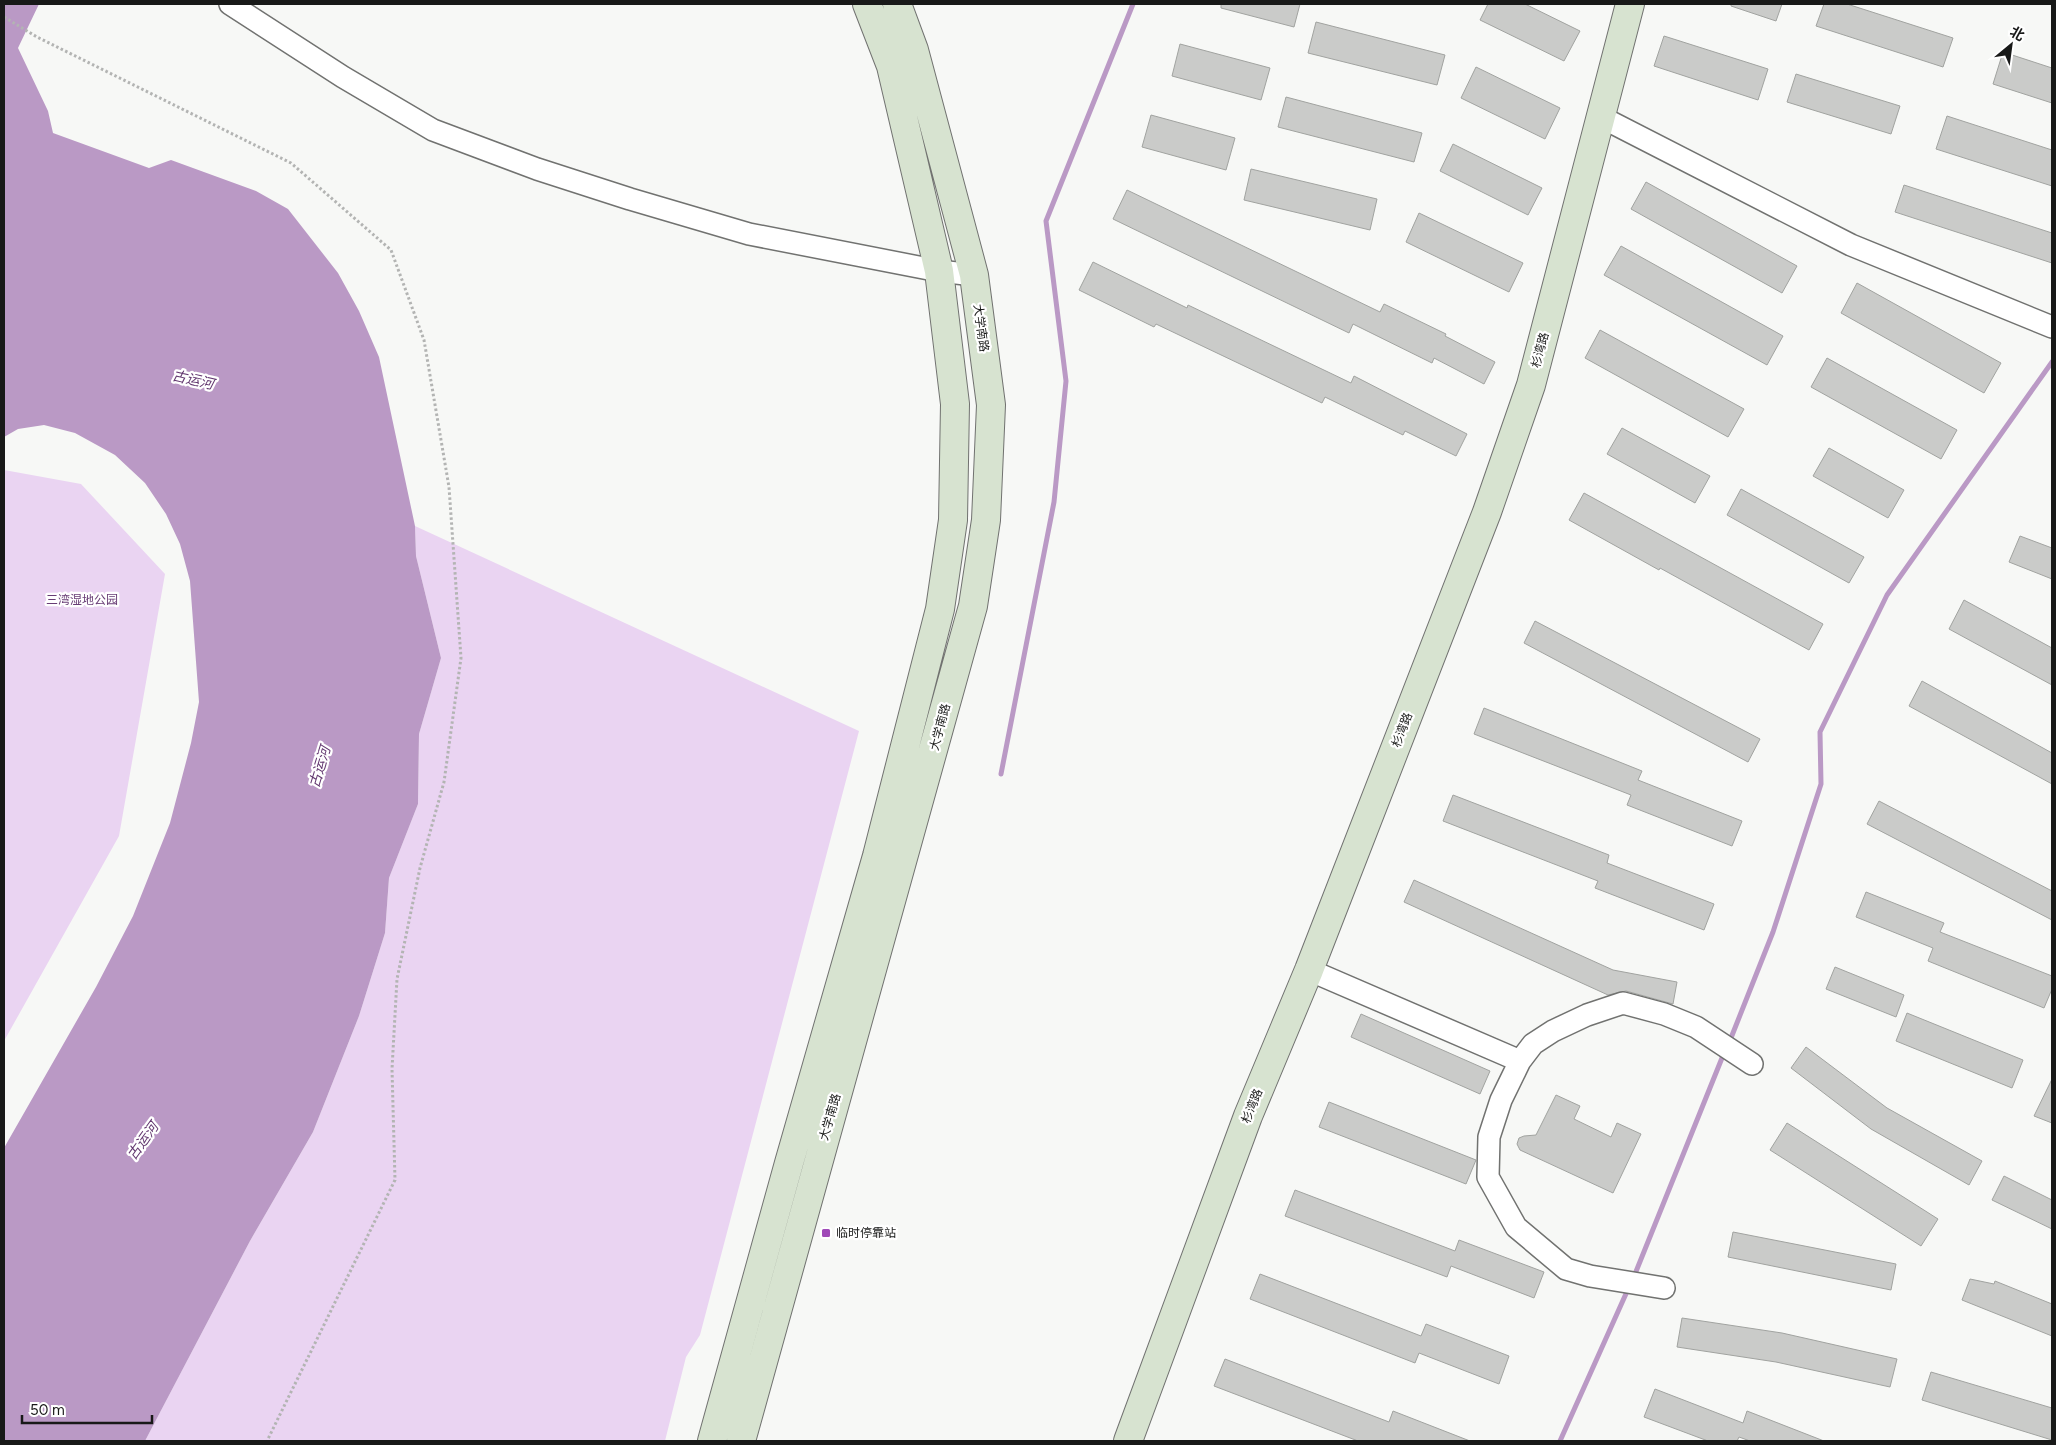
<svg xmlns="http://www.w3.org/2000/svg" width="2056" height="1445" font-family="Figtree,'Noto Sans SC',sans-serif">
	<style>
		.green { fill: #ead4f2 }
		.water { fill: #ba99c5 }
		.lines { fill: none; stroke-linecap: round; stroke-linejoin: round }
		.stream { stroke: #ba99c5; stroke-width: 5 }
		.building { fill: #cacbc9; stroke: #a1a3a0 }
		.street-casing { stroke: #717270; stroke-width: 24 }
		.secondary-casing { stroke: #717270; stroke-width: 30 }
		.path { stroke: #b3b4b3; stroke-width: 3; stroke-dasharray: 2.5 2.5; stroke-linecap: butt }
		.street { stroke: #fff; stroke-width: 21 }
		.secondary { stroke: #d7e3d0; stroke-width: 28 }
		.poi-dot { fill: #a04ab8; stroke: #fff; stroke-width: 2 }
		.labels { text-anchor: middle; dominant-baseline: central; stroke-width: 4.5; stroke-linejoin: round; paint-order: stroke }
		.street-label { font-size: 12px; fill: #181918; stroke: #fff }
		.park-label { font-size: 12px; fill: #683d75; stroke: #fff }
		.poi-label { font-size: 12px; fill: #181918; stroke: #fff; text-anchor: start }
		.water-label { font-size: 14px; font-style: italic; fill: #62376f; stroke: #fff }
	</style>
	<rect width="100%" height="100%" fill="#f7f8f6"/>
	<!-- green -->
	<path class="green" d="M4,470L81,484L165,574L119,836L4,1041Z
		M415,526L859,731L700,1335L686,1357L665,1441H145L250,1241L313,1132L359,1016L385,933L389,878L418,804L419,734L441,658L416,556Z"/>
	<!-- water -->
	<path class="water" d="M4,4H39L18,48L48,111L53,133L149,168L171,160L256,191L288,209L338,273L359,311L379,357L415,526L416,556L441,658L419,734L418,804L389,878L385,933L359,1016L313,1132L250,1241L145,1441H4V1148L96,987L133,916L170,823L191,743L199,702L190,581L180,544L166,514L145,483L115,455L75,433L44,425L18,429L4,437Z"/>
	<g class="lines">
		<!-- stream -->
		<path class="stream" d="M1001,774L1054,502L1066,381L1046,221L1133,4
			M1729,1043L1773,932L1821,784L1820,732L1887,595L2052,362
			M1633,1279L1724,1053
			M1560,1441L1629,1287"/>
	</g>
	<!-- building -->
	<path class="building" d="M1221,4H1300L1294,27L1221,8Z
		M1488,4H1525L1580,31L1564,61L1480,20Z
		M1731,4H1782L1776,21L1731,6Z
		M1824,4H1847L1953,38L1943,67L1816,26Z
		M1316,22L1445,55L1437,85L1308,53Z
		M1664,36L1768,69L1758,100L1654,66Z
		M1180,44L1270,68L1261,100L1172,76Z
		M2003,52L2052,68V103L1993,84Z
		M1476,67L1560,108L1545,139L1461,98Z
		M1796,74L1900,106L1891,134L1787,102Z
		M1286,97L1422,133L1414,162L1278,127Z
		M1151,115L1235,138L1226,170L1142,147Z
		M1947,116L2052,150V186L1936,149Z
		M1453,144L1542,188L1528,215L1440,171Z
		M1251,169L1377,199L1370,230L1244,200Z
		M1646,182L1797,266L1782,293L1631,209Z
		M1904,185L2052,233V263L1895,212Z
		M1127,190L1380,312L1384,304L1446,334L1445,336L1495,362L1484,384L1434,358L1432,363L1353,324L1349,333L1113,219Z
		M1419,213L1523,263L1509,292L1406,242Z
		M1621,246L1783,336L1767,365L1604,275Z
		M1093,262L1187,308L1188,305L1351,383L1354,376L1467,434L1456,456L1405,431L1403,435L1325,397L1322,403L1156,324L1154,327L1079,290Z
		M1857,283L2001,363L1984,393L1841,313Z
		M1600,330L1744,409L1728,437L1585,358Z
		M1827,358L1957,430L1941,459L1811,387Z
		M1622,428L1710,476L1695,503L1607,454Z
		M1829,448L1904,490L1888,518L1813,476Z
		M1741,489L1864,557L1849,583L1727,515Z
		M1584,493L1823,624L1809,650L1660,568L1659,570L1569,520Z
		M2020,536L2052,548V579L2009,562Z
		M1964,600L2052,648V685L1949,629Z
		M1535,621L1760,739L1748,762L1524,643Z
		M1922,681L2052,753V784L1909,706Z
		M1484,708L1642,771L1638,780L1742,821L1732,846L1627,805L1631,795L1474,734Z
		M1453,795L1609,855L1607,863L1714,904L1704,930L1595,888L1598,881L1443,821Z
		M1879,801L2052,891V920L1867,824Z
		M1414,880L1613,970L1677,982L1673,1004L1626,991L1608,995L1404,902Z
		M1866,892L1944,923L1940,932L2052,976V989L2044,1008L1928,961L1933,948L1856,917Z
		M1835,967L1904,995L1896,1017L1826,989Z
		M1907,1013L2023,1060L2012,1088L1896,1041Z
		M1361,1014L1490,1071L1480,1094L1351,1037Z
		M1806,1047L1887,1108L1982,1161L1969,1185L1871,1129L1791,1068Z
		M2052,1079V1123L2034,1116Z
		M1556,1095L1580,1106L1574,1119L1611,1137L1617,1123L1641,1134L1613,1193L1520,1150L1517,1144L1519,1138L1524,1136L1536,1135Z
		M1329,1102L1476,1160L1466,1184L1319,1127Z
		M1787,1123L1938,1219L1921,1246L1770,1150Z
		M2004,1176L2052,1200V1229L1992,1200Z
		M1295,1190L1455,1251L1459,1240L1544,1272L1534,1298L1451,1266L1447,1277L1285,1216Z
		M1733,1232L1896,1264L1891,1290L1728,1257Z
		M1260,1274L1421,1336L1426,1324L1509,1356L1499,1384L1419,1353L1415,1363L1250,1299Z
		M1970,1279L1994,1284L1995,1281L2052,1304V1336L1962,1300Z
		M1682,1318L1782,1333L1897,1359L1890,1387L1776,1362L1677,1347Z
		M1225,1359L1389,1422L1393,1411L1470,1441H1358L1214,1386Z
		M1931,1372L2052,1408V1440L1922,1400Z
		M1655,1389L1743,1423L1747,1411L1824,1441H1750L1739,1437L1737,1441H1708L1644,1417Z"/>
	<g class="lines">
		<defs>
			<path id="street" d="M230,4L343,77L433,130L537,169L630,199L749,234L939,271L974,275
				M1601,117L1851,245L2052,327
				M1309,970L1520,1061L1533,1044L1553,1031L1587,1015L1623,1003L1664,1014L1696,1027L1752,1064
				M1520,1061L1501,1100L1489,1137L1488,1177L1516,1227L1566,1269L1590,1276L1664,1288"/>
			<path id="secondary" d="M712,1441L789,1163L877,856L940,609L953,520L955,404L939,271L891,66L867,4
				M741,1441L973,606L986,520L991,405L974,275L914,50L897,4
				M1128,1441L1248,1116L1309,970L1487,512L1531,385L1630,4"/>
		</defs>
		<!-- street casing -->
		<use href="#street" class="street-casing"/>
		<!-- secondary casing -->
		<use href="#secondary" class="secondary-casing"/>
		<!-- path -->
		<path class="path" d="M4,17L37,37L291,163L391,250L424,340L449,487L461,658L444,782L420,868L397,979L392,1069L395,1180L267,1441"/>
		<!-- street -->
		<use href="#street" class="street"/>
		<!-- secondary -->
		<use href="#secondary" class="secondary"/>
	</g>
	<!-- markers -->
	<rect class="poi-dot" x="821" y="1228" width="10" height="10" rx="2.5"/>
	<g class="labels">
		<!-- street labels -->
		<g class="street-label">
			<text transform="translate(981 328) rotate(82)">大学南路</text>
			<text transform="translate(1540 350) rotate(-75)">杉湾路</text>
			<text transform="translate(940 727) rotate(-75)">大学南路</text>
			<text transform="translate(1402 730) rotate(-69)">杉湾路</text>
			<text transform="translate(1252 1106) rotate(-68)">杉湾路</text>
			<text transform="translate(830 1117) rotate(-74)">大学南路</text>
		</g>
		<!-- park labels -->
		<g class="park-label">
			<text x="82" y="600">三湾湿地公园</text>
		</g>
		<!-- poi labels -->
		<g class="poi-label">
			<text x="836" y="1233">临时停靠站</text>
		</g>
		<!-- water labels -->
		<g class="water-label">
			<text transform="translate(193 380) rotate(13)">古运河</text>
			<text transform="translate(320 767) rotate(-73)">古运河</text>
			<text transform="translate(143 1141) rotate(-54)">古运河</text>
		</g>
	</g>
	<!-- border -->
	<rect width="2056" height="1445" fill="none" stroke="#181918" stroke-width="10"/>
	<!-- north arrow -->
	<g transform="translate(2011 45) rotate(29)" stroke="#ffffff" stroke-width="4" paint-order="stroke">
	<path d="M0-4L9 19L0 12L-9 19Z" fill="#181918"/>
	<text y="-8" font-size="14" font-weight="bold" text-anchor="middle" fill="#181918">北</text>
	</g>
	<!-- scale -->
	<path d="M22 1415v8h130v-8" fill="none" stroke="#181918" stroke-width="2.5"/>
	<text x="30" y="1415" font-size="15" fill="#181918" stroke="#ffffff" stroke-width="4" paint-order="stroke">50 m</text>
</svg>
